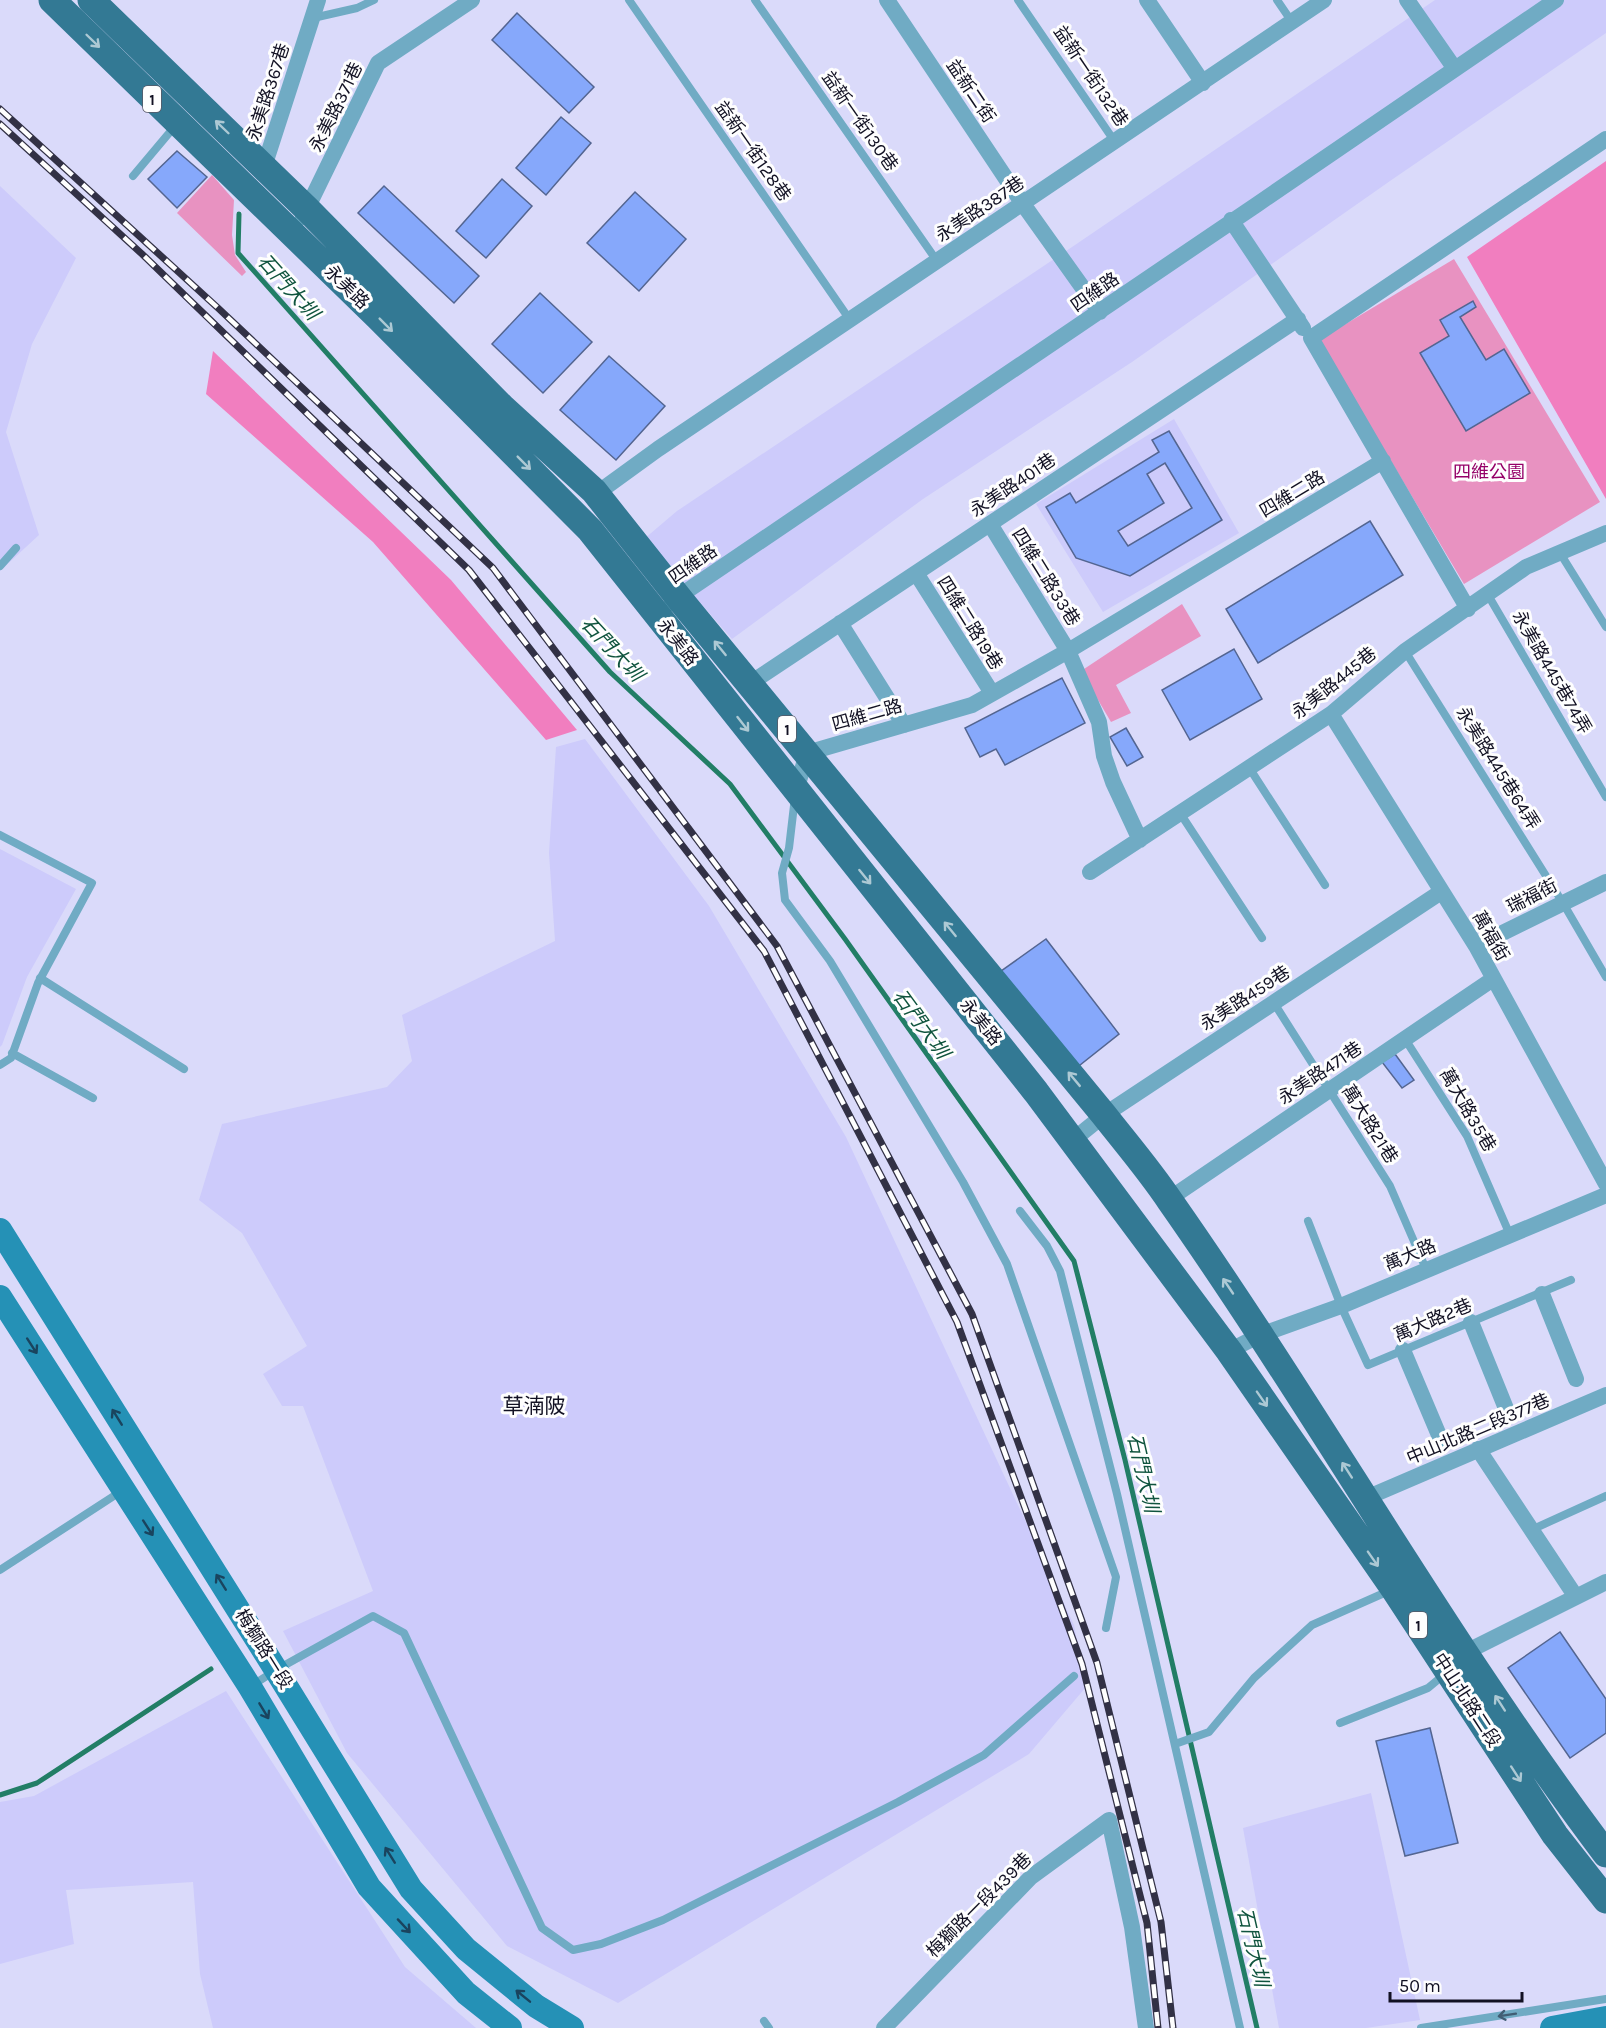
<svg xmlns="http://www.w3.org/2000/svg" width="1606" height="2028" font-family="Karla,'Noto Sans TC',sans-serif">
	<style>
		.built { fill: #cdcbfb }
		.green { fill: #e892c1 }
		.forest { fill: #f17ebf }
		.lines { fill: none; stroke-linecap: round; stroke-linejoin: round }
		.stream { stroke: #227e66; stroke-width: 5 }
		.building { fill: #86a8fb; stroke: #536591; stroke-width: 1.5; fill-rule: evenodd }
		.lane { stroke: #70abc4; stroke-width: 8 }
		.street { stroke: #70abc4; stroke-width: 16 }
		.secondary { stroke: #2591b6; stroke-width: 24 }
		.primary { stroke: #337994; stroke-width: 27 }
		.rail-casing { stroke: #323145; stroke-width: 7 }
		.rail { stroke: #fefefe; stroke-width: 4.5; stroke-dasharray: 14; stroke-linecap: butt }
		.oneway { stroke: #adc9d4 }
		.oneway2 { stroke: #1a445e }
		.oneway3 { stroke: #415e74 }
		.labels { text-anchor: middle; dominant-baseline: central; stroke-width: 6; stroke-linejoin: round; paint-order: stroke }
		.shield { fill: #fefefe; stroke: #595865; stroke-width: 1.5 }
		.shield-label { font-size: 16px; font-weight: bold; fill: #121123 }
		.street-label { font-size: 18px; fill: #121123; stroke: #fefefe }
		.park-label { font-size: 18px; fill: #940068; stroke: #fefefe }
		.water-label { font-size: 20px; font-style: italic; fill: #10543e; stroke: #fefefe }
		.quarter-label { font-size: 21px; fill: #121123; stroke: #fefefe }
	</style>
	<rect width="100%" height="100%" fill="#dadafa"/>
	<!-- built -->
	<path class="built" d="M1435,0H1606V33L1390,181L1132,362L923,499L732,639L644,539L677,511L1075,245Z
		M0,186L76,258L32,344L6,432L39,535L0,571Z
		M1174,419L1239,533L1103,612L1036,504Z
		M585,739L709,906L846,1137L1074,1625L1086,1687L1029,1754L618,2003L507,1946L347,1753L283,1631L373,1591L303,1406H282L263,1374L307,1346L242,1233L199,1200L222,1124L387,1087L412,1061L402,1015L555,941L549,853L556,747Z
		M0,849L76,889L27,977L2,1045L0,1047Z
		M226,1691L405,1967L476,2028H213L200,1974L193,1882L66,1890L74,1944L0,1964V1802L34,1796Z
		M1371,1793L1420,2020L1366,2028H1279L1243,1828Z"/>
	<!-- green -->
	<path class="green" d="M212,175L234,200L232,235L235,255L246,272L242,276L177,213Z
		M1454,259L1600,502L1464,584L1319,340Z
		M1182,604L1201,636L1116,685L1131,713L1111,722L1081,671Z"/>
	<!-- forest -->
	<path class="forest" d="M1606,161V499L1467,257Z
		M213,351L451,580L577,730L546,740L373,542L206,394Z"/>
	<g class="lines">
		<!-- stream -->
		<path class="stream" d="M239,214L238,253L610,672L730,784L845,939L1074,1261L1125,1460L1257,2028
			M0,1795L37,1783L211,1669"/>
	</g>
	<!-- building -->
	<path class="building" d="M517,13L594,87L569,113L492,40Z
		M561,117L591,143L546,195L516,168Z
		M177,151L207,177L177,208L148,179Z
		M502,179L532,206L486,258L456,231Z
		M384,186L479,276L454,303L358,213Z
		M635,192L686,239L639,291L587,243Z
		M540,293L592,342L543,393L492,344Z
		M1473,301L1476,307L1460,317L1486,360L1504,349L1530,393L1466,431L1420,353L1449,336L1440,320Z
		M609,356L665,406L616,460L560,410Z
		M1169,431L1222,520L1130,576L1076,558L1046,507L1070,493L1076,503L1159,452L1152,440ZM1165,463L1192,508L1128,546L1118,531L1164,503L1147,474Z
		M1370,521L1403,575L1258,663L1226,609Z
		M1234,649L1262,699L1190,740L1162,690Z
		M1062,678L1085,723L1005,765L996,749L980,757L965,728Z
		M1126,728L1143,757L1127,766L1110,737Z
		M1046,939L1119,1034L1075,1069L997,974Z
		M1395,1054L1414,1080L1402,1088L1382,1062Z
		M1560,1632L1606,1699V1733L1570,1758L1508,1668Z
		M1430,1728L1458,1843L1405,1856L1376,1741Z"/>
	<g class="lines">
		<!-- lane -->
		<path class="lane" d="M629,0L850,320
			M755,0L937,261
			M1018,0L1115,142
			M1277,0L1292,22
			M313,18L357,8L374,0
			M133,176L175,126
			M1560,553L1606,627
			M0,566L16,548
			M1488,595L1606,797
			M1405,651L1563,903L1606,977
			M1250,769L1325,885
			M795,797L789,848L782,873L785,900L830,961L963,1182L1007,1264L1116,1577L1106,1628
			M1180,813L1262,938
			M0,835L92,883L38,983L11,1058L0,1065
			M40,978L184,1069
			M1274,1003L1390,1186L1426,1269
			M1405,1039L1467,1136L1510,1235
			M12,1053L93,1098
			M1020,1211L1047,1246L1060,1271L1117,1494L1240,2028
			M1308,1221L1341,1306L1368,1365L1571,1280
			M1531,1530L1606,1496
			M0,1570L123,1490
			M253,1685L276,1670L373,1616L404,1633L542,1928L573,1950L601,1944L663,1920L898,1802L984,1755L1074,1676
			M1340,1723L1428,1688L1446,1673
			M1175,1744L1209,1732L1254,1678L1312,1625L1391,1590
			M764,2021L769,2028
			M1421,2028L1606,1999"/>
		<!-- street -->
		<path class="street" d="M887,0L1023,204L1100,312
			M1147,0L1203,83
			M1407,0L1455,69
			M262,173L318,0
			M303,217L378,63L472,0
			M1231,220L1303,328
			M596,494L658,449L1324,0
			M990,524L1068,651L1099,722L1104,756L1113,782L1140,840
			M916,573L992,693
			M672,603L678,597C972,399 1264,200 1556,0
			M1468,609L1311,338L1606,139
			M840,623L904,725
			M749,684L1298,319
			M1331,714L1476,946L1606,1184
			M796,791L807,753L972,705L1068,651L1383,461
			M1090,872L1331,714L1405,651L1526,567L1606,533
			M1476,946L1606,882
			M1073,1140L1104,1115L1441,892
			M1169,1199L1493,979
			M1542,1294L1576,1379
			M1471,1322L1507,1411
			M1403,1350L1441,1440
			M1229,1351L1260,1335L1341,1306L1606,1195
			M1478,1449L1576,1597
			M1366,1498L1606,1395
			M1460,1660L1466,1652L1606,1582
			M884,2028L1031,1877L1109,1820L1132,1927L1146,2028"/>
		<!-- secondary -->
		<path class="secondary" d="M0,1230L276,1670L411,1889L466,1949L536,2006L572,2028
			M0,1297L250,1687L369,1887L466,1993L510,2028
			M1552,2028L1606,2018"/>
		<!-- primary -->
		<path class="primary" d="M52,0L378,317L590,530L1036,1092L1229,1351L1394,1589L1555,1835L1606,1900
			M91,0L308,210L502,407L594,491L682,602L1104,1115C1126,1143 1150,1171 1170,1201C1320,1415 1448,1645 1606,1854"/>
		<defs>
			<path id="rail" d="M0,109L218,308L493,568L777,946L972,1314L1097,1663L1161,1922L1173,2028
				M0,124L142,254L469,570L764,951L957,1322L1082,1664L1147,1923L1158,2028"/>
		</defs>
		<!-- rail casing -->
		<use href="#rail" class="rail-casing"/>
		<!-- rail -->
		<use href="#rail" class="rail"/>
	</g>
	<!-- one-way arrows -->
	<defs><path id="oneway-shaft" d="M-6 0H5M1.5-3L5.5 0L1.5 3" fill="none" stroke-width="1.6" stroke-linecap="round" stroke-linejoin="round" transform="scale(1.5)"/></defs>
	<g class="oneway">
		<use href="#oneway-shaft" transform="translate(93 41) rotate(44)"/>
		<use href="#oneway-shaft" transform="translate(222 127) rotate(-136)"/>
		<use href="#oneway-shaft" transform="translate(386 325) rotate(45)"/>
		<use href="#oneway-shaft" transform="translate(524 463) rotate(45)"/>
		<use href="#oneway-shaft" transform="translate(720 648) rotate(-129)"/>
		<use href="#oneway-shaft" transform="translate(743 724) rotate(52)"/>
		<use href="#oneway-shaft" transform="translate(865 877) rotate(51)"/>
		<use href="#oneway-shaft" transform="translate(950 929) rotate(-129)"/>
		<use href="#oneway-shaft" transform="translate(1074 1079) rotate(-130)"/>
		<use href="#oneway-shaft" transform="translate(1228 1286) rotate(-124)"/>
		<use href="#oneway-shaft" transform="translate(1262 1399) rotate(55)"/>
		<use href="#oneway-shaft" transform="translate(1347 1470) rotate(-123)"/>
		<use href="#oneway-shaft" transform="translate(1373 1559) rotate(55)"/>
		<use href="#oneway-shaft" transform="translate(1500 1703) rotate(-123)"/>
		<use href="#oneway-shaft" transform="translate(1516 1774) rotate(57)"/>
	</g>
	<g class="oneway2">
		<use href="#oneway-shaft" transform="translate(32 1346) rotate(57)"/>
		<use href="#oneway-shaft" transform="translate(117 1417) rotate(-122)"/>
		<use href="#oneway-shaft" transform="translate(148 1528) rotate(57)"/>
		<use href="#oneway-shaft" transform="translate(221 1582) rotate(-122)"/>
		<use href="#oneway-shaft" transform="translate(264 1711) rotate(59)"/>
		<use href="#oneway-shaft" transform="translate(390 1855) rotate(-122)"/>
		<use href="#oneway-shaft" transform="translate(404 1926) rotate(47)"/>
		<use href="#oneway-shaft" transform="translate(523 1996) rotate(-141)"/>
	</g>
	<use class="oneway3" href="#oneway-shaft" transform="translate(1507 2015) rotate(171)"/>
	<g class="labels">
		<!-- shield labels -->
		<g class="shield">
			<rect x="143" y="86" width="18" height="26" rx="4.5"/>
			<rect x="778" y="716" width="18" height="26" rx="4.5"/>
			<rect x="1409" y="1612" width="18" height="26" rx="4.5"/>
		</g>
		<g class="shield-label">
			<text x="152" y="99">1</text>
			<text x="787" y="729">1</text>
			<text x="1418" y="1625">1</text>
		</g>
		<!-- street labels -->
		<g class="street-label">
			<text transform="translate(1091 76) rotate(56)">益新一街132巷</text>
			<text transform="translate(971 91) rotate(56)">益新二街</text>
			<text transform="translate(268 92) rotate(-72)">永美路367巷</text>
			<text transform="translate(336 107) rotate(-64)">永美路371巷</text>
			<text transform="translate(860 121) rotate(55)">益新一街130巷</text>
			<text transform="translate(753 151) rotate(55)">益新一街128巷</text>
			<text transform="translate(980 209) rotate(-34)">永美路387巷</text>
			<text transform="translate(347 287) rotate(44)">永美路</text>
			<text transform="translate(1095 292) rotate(-35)">四維路</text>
			<text transform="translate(1013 485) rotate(-34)">永美路401巷</text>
			<text transform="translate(1292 494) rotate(-31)">四維二路</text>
			<text transform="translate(693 564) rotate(-35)">四維路</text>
			<text transform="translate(1046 577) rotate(58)">四維二路33巷</text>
			<text transform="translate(970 623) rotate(58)">四維二路19巷</text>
			<text transform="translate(678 642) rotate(52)">永美路</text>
			<text transform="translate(1552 672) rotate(60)">永美路445巷74弄</text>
			<text transform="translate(1334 683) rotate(-39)">永美路445巷</text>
			<text transform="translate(867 715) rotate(-16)">四維二路</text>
			<text transform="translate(1498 768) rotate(58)">永美路445巷64弄</text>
			<text transform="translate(1532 896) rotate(-27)">瑞福街</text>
			<text transform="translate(1491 936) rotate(60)">萬福街</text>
			<text transform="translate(1245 998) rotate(-33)">永美路459巷</text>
			<text transform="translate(981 1022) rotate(51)">永美路</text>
			<text transform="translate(1320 1073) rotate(-34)">永美路471巷</text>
			<text transform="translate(1468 1110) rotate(60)">萬大路35巷</text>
			<text transform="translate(1370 1124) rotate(58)">萬大路21巷</text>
			<text transform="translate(1410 1255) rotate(-23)">萬大路</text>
			<text transform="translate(1433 1320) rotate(-23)">萬大路2巷</text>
			<text transform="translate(1478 1429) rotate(-23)">中山北路二段377巷</text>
			<text transform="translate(264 1649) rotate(58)">梅獅路一段</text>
			<text transform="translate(1467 1700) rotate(57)">中山北路二段</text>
			<text transform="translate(979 1905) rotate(-45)">梅獅路一段439巷</text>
		</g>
		<!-- park labels -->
		<g class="park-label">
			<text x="1489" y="472">四維公園</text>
		</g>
		<!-- water labels -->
		<g class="water-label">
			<text transform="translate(288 287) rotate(48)">石門大圳</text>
			<text transform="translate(612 649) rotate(47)">石門大圳</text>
			<text transform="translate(921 1024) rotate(54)">石門大圳</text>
			<text transform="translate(1143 1473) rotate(77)">石門大圳</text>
			<text transform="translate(1253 1947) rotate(77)">石門大圳</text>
		</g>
		<!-- quarter labels -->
		<g class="quarter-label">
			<text x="534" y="1406">草湳陂</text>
		</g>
	</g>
	<!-- scale -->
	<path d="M1390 1992v9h132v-9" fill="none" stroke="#121123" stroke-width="3"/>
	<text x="1399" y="1992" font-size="18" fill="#121123" stroke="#fefefe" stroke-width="4.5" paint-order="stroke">50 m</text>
</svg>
